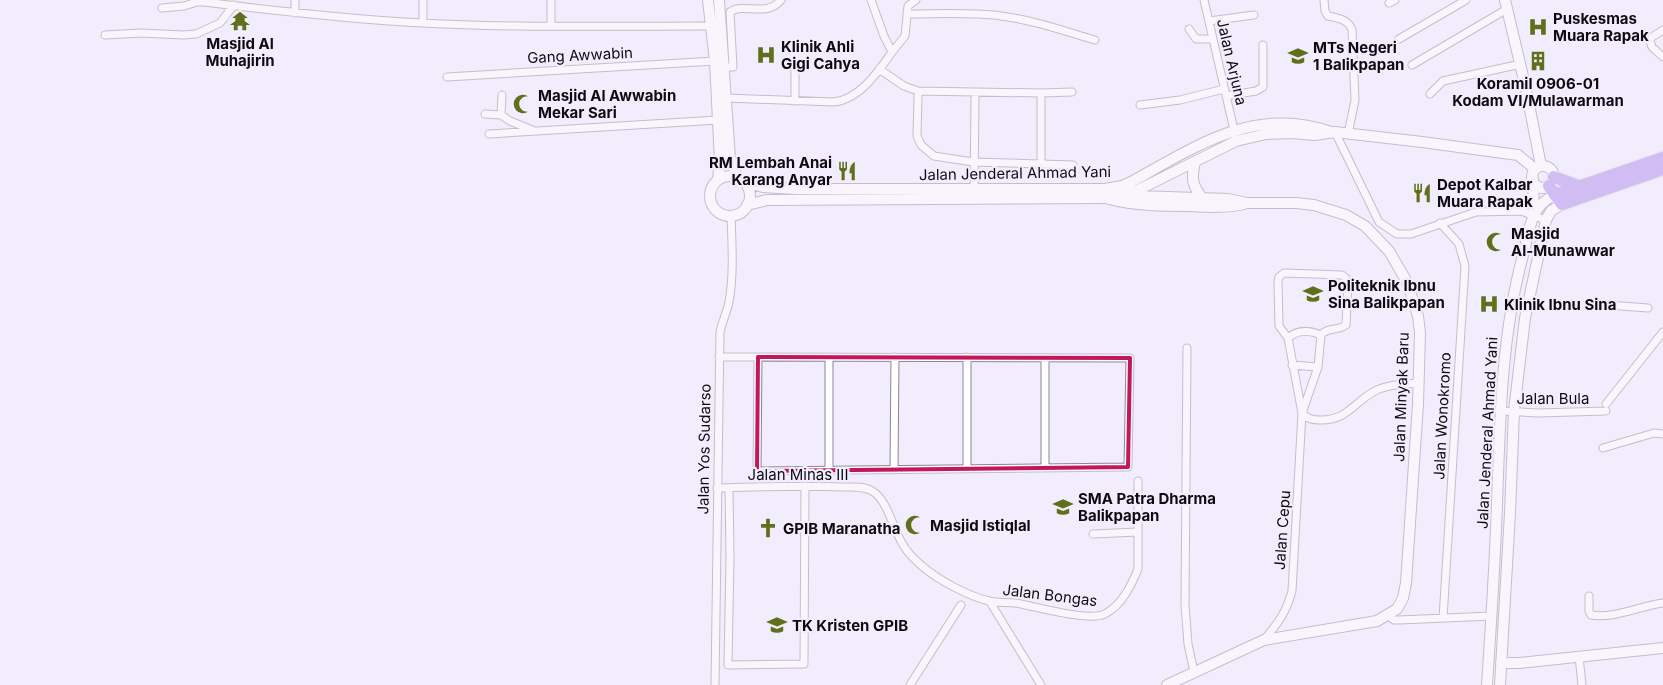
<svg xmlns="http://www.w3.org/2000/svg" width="1663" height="685" font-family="Inter,sans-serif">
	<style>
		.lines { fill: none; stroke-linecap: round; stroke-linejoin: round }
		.street-casing { stroke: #8a8694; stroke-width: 9 }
		.secondary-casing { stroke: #8a8694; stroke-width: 12 }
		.highway-casing { stroke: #d3d3d4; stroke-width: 14 }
		.street { stroke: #fff; stroke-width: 7 }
		.secondary { stroke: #fff; stroke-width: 10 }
		.highway { stroke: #a882e8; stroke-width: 12 }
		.marked { fill: none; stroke: #c2185b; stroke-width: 4; stroke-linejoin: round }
		.labels { text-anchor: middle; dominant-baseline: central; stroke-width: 4.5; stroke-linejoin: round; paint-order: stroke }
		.poi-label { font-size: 15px; font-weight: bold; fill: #0d0b10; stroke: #f2edfc; text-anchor: start }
		.street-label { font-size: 15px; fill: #0d0b10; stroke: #f2edfc }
	</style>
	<rect width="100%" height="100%" fill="#f2edfc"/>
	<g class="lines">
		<defs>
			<path id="street" d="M423,0V23
				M551,0V26
				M1204,0L1234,130
				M1324,0L1325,11L1328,16C1338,18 1348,19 1352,30L1355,100L1348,134
				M1389,3L1395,0
				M162,8L184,6L197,2H204C277,11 349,19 422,23C518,28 614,26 710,26
				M295,13V0
				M907,14C938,14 970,12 1001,16C1033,20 1064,31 1095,40
				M1209,21L1254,15
				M1189,29L1196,39H1212
				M1663,30L1652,37L1650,41L1652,47L1663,57
				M105,35L141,33L183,35L196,34L220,23L234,5
				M1399,39L1466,0
				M892,52L905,36L908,6L916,0
				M1412,65L1507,9
				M724,67H733L730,12C744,2 766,18 781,0
				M879,69L904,86L918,91L1041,93L1072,92
				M447,77L715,61
				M1430,94L1443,81L1521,64
				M918,95L917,136L921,145L934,156L973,162L1073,165
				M1226,96L1256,91L1263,87V45
				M726,98L833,102C859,100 878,72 892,52L884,36L871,0
				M1041,98V164
				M795,101V66
				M1140,105L1180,100L1224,89
				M485,114L501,115L510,121L532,130
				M501,115L502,95
				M1335,132L1379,222L1397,234H1411L1476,212L1521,211L1546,220
				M489,134L718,120
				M974,194L975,96
				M1440,223L1459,244L1465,266L1443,618
				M1608,305L1648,308
				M1288,338C1298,329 1309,330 1321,335
				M1187,348L1185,605L1188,644L1194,672
				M719,357H758L1130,358L1128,467L757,471L758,357
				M829,357V471
				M1045,358V468
				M1292,365L1318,367
				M1606,404L1663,332
				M1500,411L1539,413L1606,411
				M1302,413C1308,419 1312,420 1320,420C1348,421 1355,400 1377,390C1389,384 1406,384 1419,383
				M1603,448L1654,433L1663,434
				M967,469V357
				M894,470L895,357
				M717,488C759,487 801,485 842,487C852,487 864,486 872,491C887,499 893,528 902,543C906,551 915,560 922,566C938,580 968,596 989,601C997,603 1006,602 1015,603C1035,606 1088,622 1105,614C1122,605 1131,586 1138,569V481
				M729,488L730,558L728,665L804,664L805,486
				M1093,534L1138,532
				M1589,596V611L1591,615C1614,619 1640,606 1663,603
				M990,602L1041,685
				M1387,615L1394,620H1399L1491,616
				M1264,640C1278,623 1286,613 1292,591L1302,413L1288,338L1279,326L1278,281L1279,277L1284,273L1342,275L1346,278L1348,281L1346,325C1338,331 1327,327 1321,335L1318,367L1302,413
				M1579,656L1582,685
				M715,685L720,332C722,322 727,312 729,302C734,274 732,244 731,216
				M910,685L961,605"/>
			<path id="secondary" d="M708,0L715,61L720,161L718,179
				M719,0L730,159L737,177
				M1505,0L1526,89L1541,166
				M1195,162C1191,180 1192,184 1202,198
				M1532 177a11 11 0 1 1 22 0a11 11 0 1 1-22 0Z
				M710 196a20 20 0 1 1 40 0a20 20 0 1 1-40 0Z
				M1533,179L1534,215
				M744,182L763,187L796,189H1105L1122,186L1133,181C1196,146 1256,105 1331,132
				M1110,188L1123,195L1137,196L1228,199L1247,203H1296L1314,205L1346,215L1365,226L1389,251L1407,282L1418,316L1420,333L1418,404L1406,583L1403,598L1397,609L1377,621L1264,640L1167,685
				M1109,199C1136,206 1163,206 1190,206C1208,207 1226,208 1244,204
				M747,205L767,200L1105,198L1138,190L1236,141L1266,134L1293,133L1314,135L1335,132L1422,142L1518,155L1535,169
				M1501,663H1519L1663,648
				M1487,685C1491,625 1495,564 1497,503C1500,422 1501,339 1522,259C1526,245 1528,229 1534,215C1539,205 1546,199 1555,195
				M1500,685L1510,513L1514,411L1525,318L1546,220L1551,211L1562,204"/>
			<path id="highway" d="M1554,177L1578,186
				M1549,186L1562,204L1663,169
				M1555,195L1663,158"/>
		</defs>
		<!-- street casing -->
		<use href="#street" class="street-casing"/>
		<!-- secondary casing -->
		<use href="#secondary" class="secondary-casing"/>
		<!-- highway casing -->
		<use href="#highway" class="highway-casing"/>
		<!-- street -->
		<use href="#street" class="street"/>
		<!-- secondary -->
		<use href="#secondary" class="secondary"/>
		<!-- highway -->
		<use href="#highway" class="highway"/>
	</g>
	<!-- marked area -->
	<path d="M0 0H1663V685H0ZM758,357L1130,358L1128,467L757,471Z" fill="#f2edfc" fill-opacity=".55" fill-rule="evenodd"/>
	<path class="marked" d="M758,357L1130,358L1128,467L757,471Z"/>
	<!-- icons -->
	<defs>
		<symbol id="temple-bare" viewBox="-9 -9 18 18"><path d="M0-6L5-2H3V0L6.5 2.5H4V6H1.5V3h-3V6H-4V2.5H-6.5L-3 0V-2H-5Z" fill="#606f1b" stroke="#f2edfc" stroke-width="2.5" paint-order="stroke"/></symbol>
		<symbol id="hospital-bare" viewBox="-9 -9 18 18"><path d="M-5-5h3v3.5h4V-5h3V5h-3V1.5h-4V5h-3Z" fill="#606f1b" stroke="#f2edfc" stroke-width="2.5" paint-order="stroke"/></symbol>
		<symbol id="school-bare" viewBox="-9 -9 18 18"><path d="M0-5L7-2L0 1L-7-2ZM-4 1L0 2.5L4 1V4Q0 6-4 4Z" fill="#606f1b" stroke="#f2edfc" stroke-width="2.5" paint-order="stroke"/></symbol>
		<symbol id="building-bare" viewBox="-9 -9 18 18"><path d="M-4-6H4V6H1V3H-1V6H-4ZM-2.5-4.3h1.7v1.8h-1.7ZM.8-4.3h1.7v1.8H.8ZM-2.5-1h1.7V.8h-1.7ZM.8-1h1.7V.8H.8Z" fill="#606f1b" stroke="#f2edfc" stroke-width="2.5" paint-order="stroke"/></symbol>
		<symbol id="mosque-bare" viewBox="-9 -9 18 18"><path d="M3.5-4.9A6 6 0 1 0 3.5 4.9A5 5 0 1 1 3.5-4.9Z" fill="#606f1b" stroke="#f2edfc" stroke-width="2.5" paint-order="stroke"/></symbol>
		<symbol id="restaurant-bare" viewBox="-9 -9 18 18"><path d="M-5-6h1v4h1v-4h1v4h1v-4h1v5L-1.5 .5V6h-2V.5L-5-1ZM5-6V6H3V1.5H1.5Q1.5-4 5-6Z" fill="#606f1b" stroke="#f2edfc" stroke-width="2.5" paint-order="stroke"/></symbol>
		<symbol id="university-bare" viewBox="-9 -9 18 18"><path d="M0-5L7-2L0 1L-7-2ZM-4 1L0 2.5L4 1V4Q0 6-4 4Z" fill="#606f1b" stroke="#f2edfc" stroke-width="2.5" paint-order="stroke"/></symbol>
		<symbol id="church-bare" viewBox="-9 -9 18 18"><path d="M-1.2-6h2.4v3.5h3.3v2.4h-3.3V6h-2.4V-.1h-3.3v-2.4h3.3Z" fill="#606f1b" stroke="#f2edfc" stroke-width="2.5" paint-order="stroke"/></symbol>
	</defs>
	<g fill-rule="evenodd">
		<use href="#temple-bare" x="226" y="7" width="28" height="28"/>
		<use href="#hospital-bare" x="1524" y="13" width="28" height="28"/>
		<use href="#hospital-bare" x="752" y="41" width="28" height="28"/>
		<use href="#school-bare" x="1284" y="42" width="28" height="28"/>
		<use href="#building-bare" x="1524" y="47" width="28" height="28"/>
		<use href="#mosque-bare" x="509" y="90" width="28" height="28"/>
		<use href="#restaurant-bare" x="833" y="157" width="28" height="28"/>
		<use href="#restaurant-bare" x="1408" y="179" width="28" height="28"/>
		<use href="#mosque-bare" x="1482" y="228" width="28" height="28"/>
		<use href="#university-bare" x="1299" y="280" width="28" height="28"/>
		<use href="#hospital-bare" x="1475" y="290" width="28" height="28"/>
		<use href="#school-bare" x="1049" y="493" width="28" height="28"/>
		<use href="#mosque-bare" x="901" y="511" width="28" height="28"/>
		<use href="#church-bare" x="754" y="514" width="28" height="28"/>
		<use href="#school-bare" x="763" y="611" width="28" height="28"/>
	</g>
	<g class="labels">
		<!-- poi labels -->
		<g class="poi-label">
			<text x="1553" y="18">Puskesmas<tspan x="1553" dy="17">Muara Rapak</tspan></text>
			<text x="240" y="43" text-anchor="middle">Masjid Al<tspan x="240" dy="17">Muhajirin</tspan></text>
			<text x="781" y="46">Klinik Ahli<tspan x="781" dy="17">Gigi Cahya</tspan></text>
			<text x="1313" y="47">MTs Negeri<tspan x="1313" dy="17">1 Balikpapan</tspan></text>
			<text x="1538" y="83" text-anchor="middle">Koramil 0906-01<tspan x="1538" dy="17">Kodam VI/Mulawarman</tspan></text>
			<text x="538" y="95">Masjid Al Awwabin<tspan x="538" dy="17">Mekar Sari</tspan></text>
			<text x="832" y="162" text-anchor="end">RM Lembah Anai<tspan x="832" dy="17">Karang Anyar</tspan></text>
			<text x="1437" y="184">Depot Kalbar<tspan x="1437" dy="17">Muara Rapak</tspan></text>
			<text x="1511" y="233">Masjid<tspan x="1511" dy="17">Al-Munawwar</tspan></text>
			<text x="1328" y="285">Politeknik Ibnu<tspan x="1328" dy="17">Sina Balikpapan</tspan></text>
			<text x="1504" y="304">Klinik Ibnu Sina</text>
			<text x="1078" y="498">SMA Patra Dharma<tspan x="1078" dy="17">Balikpapan</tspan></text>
			<text x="930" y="525">Masjid Istiqlal</text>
			<text x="783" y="528">GPIB Maranatha</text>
			<text x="792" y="625">TK Kristen GPIB</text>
		</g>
		<!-- street labels -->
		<g class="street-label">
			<text transform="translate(580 55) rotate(-3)">Gang Awwabin</text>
			<text transform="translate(1232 62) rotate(77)">Jalan Arjuna</text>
			<text transform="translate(1015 173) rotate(-1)">Jalan Jenderal Ahmad Yani</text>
			<text transform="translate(1401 397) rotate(-88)">Jalan Minyak Baru</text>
			<text x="1553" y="398">Jalan Bula</text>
			<text transform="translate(1442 416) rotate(-87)">Jalan Wonokromo</text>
			<text transform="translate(1487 433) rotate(-87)">Jalan Jenderal Ahmad Yani</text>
			<text transform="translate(704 449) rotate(-89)">Jalan Yos Sudarso</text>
			<text x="798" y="474">Jalan Minas III</text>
			<text transform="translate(1282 530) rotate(-86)">Jalan Cepu</text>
			<text transform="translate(1050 595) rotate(7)">Jalan Bongas</text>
		</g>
	</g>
</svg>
